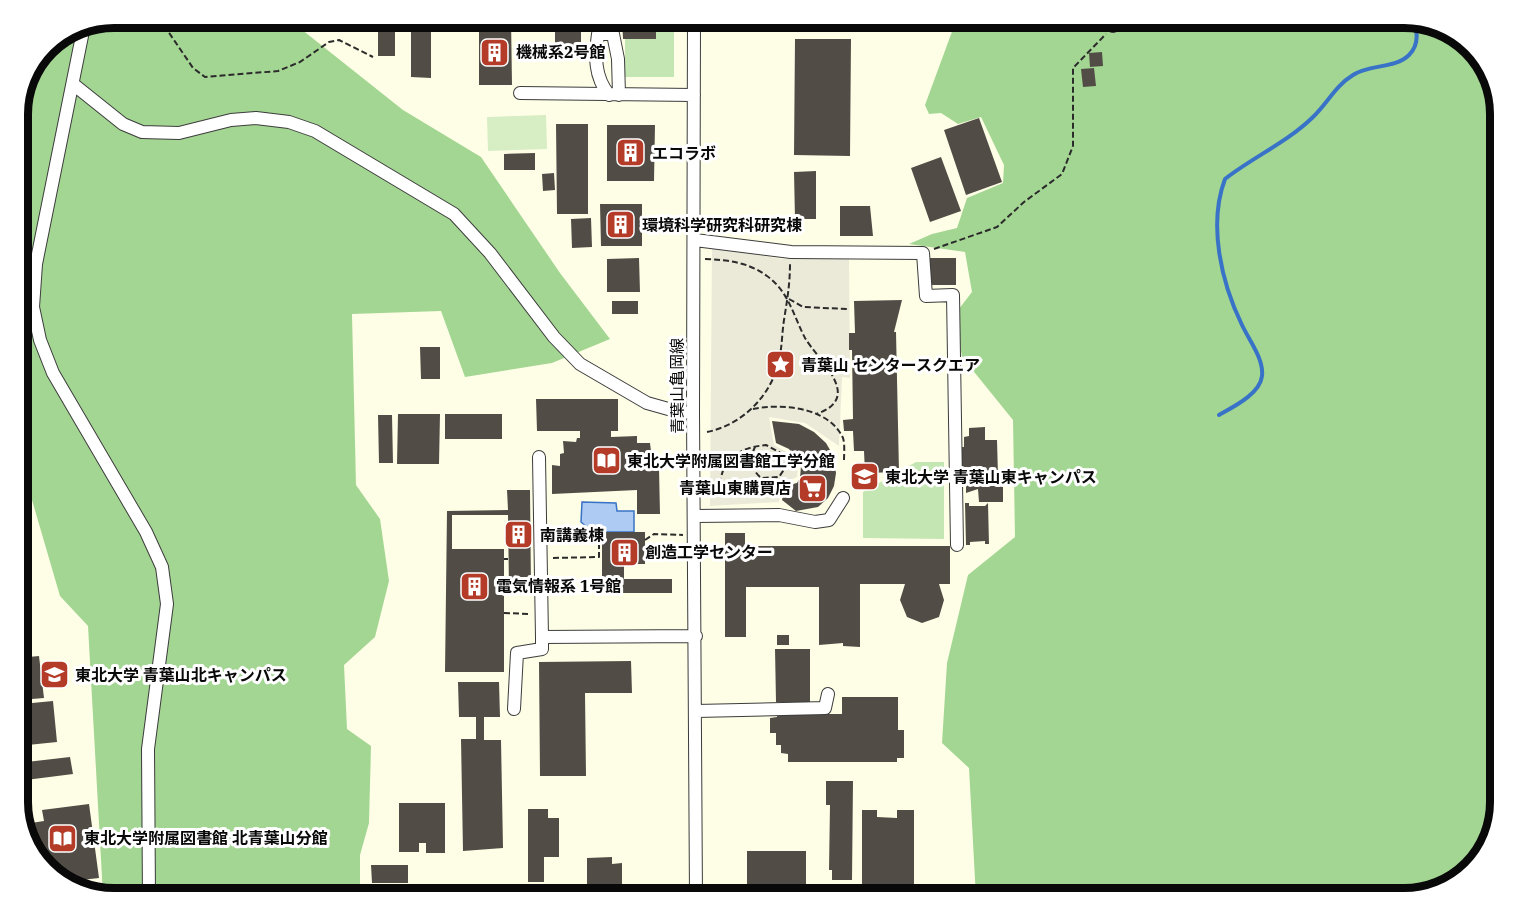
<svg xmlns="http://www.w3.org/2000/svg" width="1518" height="916" font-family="'IBM Plex Serif','Noto Sans JP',serif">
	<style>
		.green { fill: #c4e6b3 }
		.forest { fill: #a4d693 }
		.pitch { fill: #d7edc4 }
		.plaza { fill: #ebead8 }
		.water { fill: #aeccf3; stroke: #3873c7; stroke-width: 1.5 }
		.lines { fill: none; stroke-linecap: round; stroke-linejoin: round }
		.stream { stroke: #3873c7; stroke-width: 4 }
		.building { fill: #514d46 }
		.minor-casing { stroke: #3c3c3c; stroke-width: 14 }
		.path { stroke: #2b2b2b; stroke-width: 2; stroke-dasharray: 6 3; stroke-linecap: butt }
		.minor { stroke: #fff; stroke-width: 12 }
		.labels { text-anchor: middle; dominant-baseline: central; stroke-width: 6; stroke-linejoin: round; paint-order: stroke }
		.poi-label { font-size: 16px; font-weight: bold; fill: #090909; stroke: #fff; text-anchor: start }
		.street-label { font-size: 16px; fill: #090909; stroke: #fff }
		.rim { fill: none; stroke: #090909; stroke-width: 8 }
	</style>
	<rect width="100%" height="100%" fill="#fefee6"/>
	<!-- green -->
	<path class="green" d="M656,18H674V77H625V39H656Z
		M661 225a8 8 0 1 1 16 0a8 8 0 1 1-16 0Z
		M916,462H944V539L863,538V492Z"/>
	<!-- forest -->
	<path class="forest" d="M114,18H300L301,29L403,110L481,157L560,273L610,339L552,363L465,377L441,311L352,314L356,485L380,519L389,581L375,637L344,665L347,729L371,746L369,823L360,855V898H114L103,895L88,626L60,596L18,452V108L46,46Z
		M957,18H1404L1452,31L1487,66L1500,108V802L1487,850L1452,885L1404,898H976L969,768L942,743L947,663L968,575L1015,537L1013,420L962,357L955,314L972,292L965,252L909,244L932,234L957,228L967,198L1003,183L1004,165L981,117L958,124L941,113L929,114L925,105Z"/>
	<!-- pitch -->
	<path class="pitch" d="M546,115L547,149L488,151L487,117Z"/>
	<!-- plaza -->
	<path class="plaza" d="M712,246L781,259H849L850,378L842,377L839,446L805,423L769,417L774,445L792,455L798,467L797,477L782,483L779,502L710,506Z"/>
	<!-- water -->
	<path class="water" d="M582,502L616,503L617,511H634V532H592L581,522Z"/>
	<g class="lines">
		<!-- stream -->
		<path class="stream" d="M1219,415C1233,407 1260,394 1262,376C1264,359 1249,340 1242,325C1221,282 1208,224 1225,179C1253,157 1286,143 1312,118C1327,104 1335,86 1353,75C1369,64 1395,69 1409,55C1419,45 1418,33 1414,21"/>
	</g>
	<!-- building -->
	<path class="building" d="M479,18H511L512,85H479Z
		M555,18H581V48H555Z
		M622,18H656V39H623Z
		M794,18H834V26H794Z
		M411,24H431V78L411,77Z
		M378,25H395V56H378Z
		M795,39H851L850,156L794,155Z
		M1102,52L1103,66L1090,67L1089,53Z
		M1094,68L1096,86L1083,87L1081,69Z
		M979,118L1002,182L966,195L944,130Z
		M556,124H588V214H557Z
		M607,125H655L654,181H607Z
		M535,153V170H504V154Z
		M941,157L961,211L930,222L911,168Z
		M816,171V219H795L794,172Z
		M554,173L555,190L543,191L542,174Z
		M600,204H642V246H601Z
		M840,206H870L873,236H840Z
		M591,218L592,247L572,248L571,219Z
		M639,258L640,292H607V259Z
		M929,258H956V285H929Z
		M902,300L894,332H896L899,472L865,473L864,451H854L853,431H844L843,420L853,419L852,350H849V333H855L854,301Z
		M612,301H638V314H612Z
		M420,347H440V379H421Z
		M536,399H618V431H611V437L637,436V443H650L653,468H659L660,514H637V490L552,494V465L560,466V454L564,453L563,441L576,442L577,438H580V431H537Z
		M398,414H440L439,464H397Z
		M445,414H502V439H445Z
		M378,415H392L393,463H379Z
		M772,421L799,424L814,432L826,443L833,455L836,473L834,486L828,498L818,507L796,511L782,500L785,486L797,483L800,478L801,466L789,449L776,443Z
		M985,427V440H997L998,476H989V482H1003V502H979L978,489L966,493V482H962L961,447H964V437L969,436V428Z
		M507,490H530L531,589L509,590L508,515H452V549H504V672H445L447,511L508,510Z
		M965,503H969V506H985L988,503L989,544H985V541L970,542V545H966Z
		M602,532H645V564H624V579H672V593H602Z
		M725,533H745V546H950V584H939L944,600L939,617L922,623L907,617L900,600L905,584H860V647L843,646V643L819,645V587H746V637H725Z
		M23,606L25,623L18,624V607Z
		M777,635H789V645H777Z
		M775,649H810V702H776Z
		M39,656L44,698L32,699V703L53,701L57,742L18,746V705L27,704L26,699L18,700V658Z
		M631,661L632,693H585L586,776H540L539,662Z
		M458,682H499L500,717H484V740H501L503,848L463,851L461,739H476V717H459Z
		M842,697H898V730H904V758H897V762H788V754L781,753V745H776V733H770V718L777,717V714H842Z
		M70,757L73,774L18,781V763Z
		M826,781H853L852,880H832V870H829L830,805H826Z
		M399,803H445V853H426V843H419V852H399Z
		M89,804L99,878L63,882L48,867L47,857L39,858L35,854L31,823L44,821L42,810Z
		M528,809H548V818H559V857H544V882H528Z
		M862,810H877V817L897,818V810H914V898H862Z
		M747,851H806V898H783V887H772L771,898H747Z
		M612,857V864L622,863V892L587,893V858Z
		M371,865H408V883H372Z"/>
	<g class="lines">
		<defs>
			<path id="minor" d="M694,18L693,413L696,898
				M1113,26L1118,18
				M83,31L36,264L33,307L40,340L53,373L146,532L162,567L167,604L148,749L149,898
				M73,84L123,124L142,132L179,133L231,120L256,118L289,122L315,131L454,214L490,253L554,337L580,364L647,403L679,412L693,413
				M520,93L694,95
				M609,95C594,76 595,57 598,34H613L618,59L619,95
				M695,240L791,252L923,253L926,296L953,295L957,545
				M539,457L542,637L696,636
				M695,516L779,515L815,522L829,520L843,498
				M514,709L517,653L542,649V637
				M696,711L825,708L828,694"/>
		</defs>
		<!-- minor casing -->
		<use href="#minor" class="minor-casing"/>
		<!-- path -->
		<path class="path" d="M159,18L193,68L205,77L278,71L300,62L329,42L339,40L373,57
			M934,249L997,227L1024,202L1062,174L1073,146V68L1106,34
			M705,259C728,260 748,262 767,276C789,292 793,315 805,338C818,360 865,398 816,414
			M789,299L803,307L848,309
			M753,409C781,403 829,407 843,438C845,444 844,454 844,461
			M707,432C742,425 771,396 779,361C782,347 782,333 784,320C787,301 790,284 790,264
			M755,447C749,459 751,469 761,478L779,477L785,468L782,453
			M710,493L720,492C719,460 737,448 766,445L797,462
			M645,540L654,534L683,535
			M553,558L599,557V541H602
			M504,559H508
			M504,613L530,614"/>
		<!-- minor -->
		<use href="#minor" class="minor"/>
	</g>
	<!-- icons -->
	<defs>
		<symbol id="building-square" viewBox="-11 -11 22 22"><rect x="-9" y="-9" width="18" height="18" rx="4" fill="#b33b28" stroke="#fff"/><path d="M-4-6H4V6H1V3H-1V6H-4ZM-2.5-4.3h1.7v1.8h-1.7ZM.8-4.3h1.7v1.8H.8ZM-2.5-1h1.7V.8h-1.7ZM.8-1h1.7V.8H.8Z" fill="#fff"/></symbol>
		<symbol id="sight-square" viewBox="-11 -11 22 22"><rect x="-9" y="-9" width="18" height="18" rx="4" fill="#b33b28" stroke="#fff"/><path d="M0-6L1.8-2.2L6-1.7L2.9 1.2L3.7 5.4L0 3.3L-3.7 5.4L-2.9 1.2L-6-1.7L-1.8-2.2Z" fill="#fff"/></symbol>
		<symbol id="library-square" viewBox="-11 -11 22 22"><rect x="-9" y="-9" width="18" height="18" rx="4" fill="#b33b28" stroke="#fff"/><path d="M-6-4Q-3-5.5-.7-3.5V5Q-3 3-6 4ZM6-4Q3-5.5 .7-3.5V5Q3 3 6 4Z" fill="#fff"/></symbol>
		<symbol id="university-square" viewBox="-11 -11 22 22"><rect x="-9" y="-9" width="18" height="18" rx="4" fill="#b33b28" stroke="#fff"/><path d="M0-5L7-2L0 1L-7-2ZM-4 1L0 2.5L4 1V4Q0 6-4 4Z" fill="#fff"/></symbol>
		<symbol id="supermarket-square" viewBox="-11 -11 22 22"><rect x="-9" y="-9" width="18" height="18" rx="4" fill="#b33b28" stroke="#fff"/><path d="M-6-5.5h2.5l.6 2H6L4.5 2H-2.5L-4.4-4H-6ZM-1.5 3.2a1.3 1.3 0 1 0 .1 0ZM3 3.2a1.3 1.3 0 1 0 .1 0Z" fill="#fff"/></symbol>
	</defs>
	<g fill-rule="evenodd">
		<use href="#building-square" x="478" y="36" width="33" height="33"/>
		<use href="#building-square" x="614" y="136" width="33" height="33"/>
		<use href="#building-square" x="604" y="208" width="33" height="33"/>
		<use href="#sight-square" x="764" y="348" width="33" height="33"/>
		<use href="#library-square" x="590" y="444" width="33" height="33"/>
		<use href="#university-square" x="848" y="460" width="33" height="33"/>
		<use href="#supermarket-square" x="796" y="472" width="33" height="33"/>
		<use href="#building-square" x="502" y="518" width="33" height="33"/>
		<use href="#building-square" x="608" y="536" width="33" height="33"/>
		<use href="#building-square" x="458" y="570" width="33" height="33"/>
		<use href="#university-square" x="38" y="658" width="33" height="33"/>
		<use href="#library-square" x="46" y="822" width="33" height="33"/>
	</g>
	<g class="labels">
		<!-- poi labels -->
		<g class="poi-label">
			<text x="516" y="52">機械系2号館</text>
			<text x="652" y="153">エコラボ</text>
			<text x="642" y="225">環境科学研究科研究棟</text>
			<text x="801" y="365">青葉山 センタースクエア</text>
			<text x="627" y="461">東北大学附属図書館工学分館</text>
			<text x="885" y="477">東北大学 青葉山東キャンパス</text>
			<text x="791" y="488" text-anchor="end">青葉山東購買店</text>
			<text x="540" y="535">南講義棟</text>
			<text x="645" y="552">創造工学センター</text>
			<text x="496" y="586">電気情報系 1号館</text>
			<text x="75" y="675">東北大学 青葉山北キャンパス</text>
			<text x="84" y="838">東北大学附属図書館 北青葉山分館</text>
		</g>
		<!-- street labels -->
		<g class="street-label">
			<text transform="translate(677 386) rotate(-90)">青葉山亀岡線</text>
		</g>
	</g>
	<!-- crop -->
	<path d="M0 0H1518V916H0ZM114 28H1404A86 86 0 0 1 1490 114V802A86 86 0 0 1 1404 888H114A86 86 0 0 1 28 802V114A86 86 0 0 1 114 28Z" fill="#fff" fill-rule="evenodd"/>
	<path class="rim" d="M114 28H1404A86 86 0 0 1 1490 114V802A86 86 0 0 1 1404 888H114A86 86 0 0 1 28 802V114A86 86 0 0 1 114 28Z"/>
</svg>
